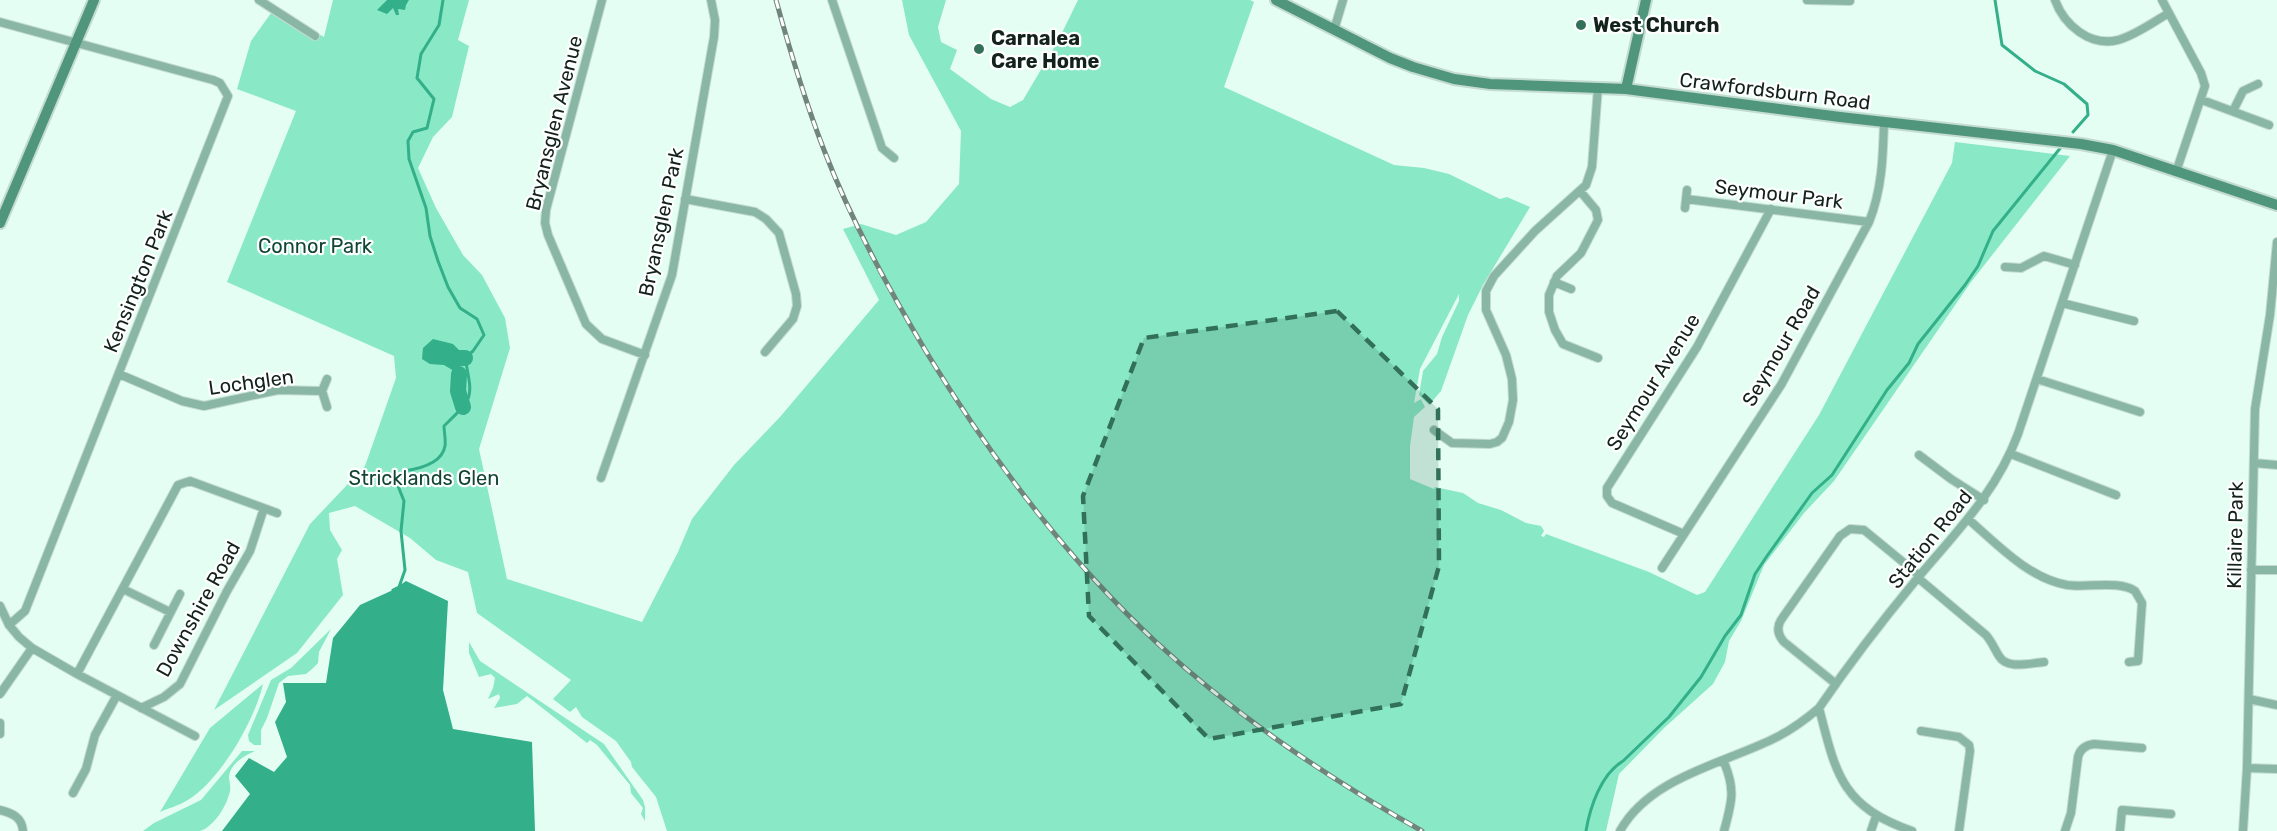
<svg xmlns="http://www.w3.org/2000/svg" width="2277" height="831" font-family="Rubik,sans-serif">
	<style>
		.green { fill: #89e8c5 }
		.water { fill: #33af89 }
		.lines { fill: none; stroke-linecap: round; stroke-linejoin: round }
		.stream { stroke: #33af89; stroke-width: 3 }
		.river { stroke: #33af89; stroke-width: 16 }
		.street-casing { stroke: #c3dbd1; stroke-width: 10 }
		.secondary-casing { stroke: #c3dbd1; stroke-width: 14 }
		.street { stroke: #8ab7a5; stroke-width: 8 }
		.secondary { stroke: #4f967d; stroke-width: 10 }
		.rail-casing { stroke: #71847d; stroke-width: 5 }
		.rail { stroke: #fff; stroke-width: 3; stroke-dasharray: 9; stroke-linecap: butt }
		.marked { fill: #33705b; fill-opacity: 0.2; stroke: #33705b; stroke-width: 4.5; stroke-dasharray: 12 8; stroke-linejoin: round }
		.poi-dot { fill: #33705b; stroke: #fff; stroke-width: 2 }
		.labels { text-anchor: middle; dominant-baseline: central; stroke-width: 4.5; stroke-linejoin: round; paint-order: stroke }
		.poi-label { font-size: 20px; font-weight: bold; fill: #13221c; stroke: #fff; text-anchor: start }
		.street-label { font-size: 20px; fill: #13221c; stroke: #fff }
		.park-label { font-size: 20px; fill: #124535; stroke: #fff }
	</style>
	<rect width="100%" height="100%" fill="#e5fef4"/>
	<!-- green -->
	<path class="green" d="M333,0H469L458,40L469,46L452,117L433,137L418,168L436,208L463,255L482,275L505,318L510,348L479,449L507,579L642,622L678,552L692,519L734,465L780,417L879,300L843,229L861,224L896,235L926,222L959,184L961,131L909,35L902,0H946L938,27L941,42L957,50L950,69L991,99L1010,107L1023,100L1058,41L1078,0H1250L1254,2L1224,87L1394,165L1424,168L1449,174L1500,199L1507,197L1530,207L1483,285L1468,315L1441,391L1429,405L1419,395L1423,371L1437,354L1442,337L1459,301V294L1420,369L1414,403L1421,399L1425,407L1414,417L1410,446V479L1434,489L1435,487L1463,493L1478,503L1501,510L1526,523L1541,526L1544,531L1541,536L1544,537L1546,534L1649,572L1697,595L1705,592L1819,415L1952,163L1955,142L2070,156L1971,282L1834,481L1804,513L1764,565L1741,621L1729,641L1725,662L1713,684L1664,728L1619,774L1606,831H667L656,797L632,767L631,762L616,741L582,717L576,707L570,712L553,699L571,680L477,613L468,572L436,560L410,538L355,506L329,513L330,530L342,550L337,559L343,595L297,653L214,710L310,524L365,466L396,378L394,356L227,282L296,111L237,89L251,41L274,9L324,37Z
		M331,629L319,652L318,663L312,669L306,674L288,676L279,683L267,718L261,730V745H254L249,741L248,735L271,680L291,668Z
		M469,642L480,661L604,744L643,800L645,807V821L641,814L643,808L631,793L630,785L597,745L590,740L587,743L527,696L517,704L494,708L500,698L499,694L488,699L493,688L495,678L491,674L479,677L469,653Z
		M263,684C255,720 219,783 186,801C178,806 169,808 160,812L210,728Z
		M242,751H255C244,756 231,763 229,776C229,781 231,786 230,791C227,805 215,826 200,831C185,831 158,831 143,831L154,823L201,800Z"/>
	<!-- water -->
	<path class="water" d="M387,0H409L406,5L405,10L398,9L399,15H396L393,8L387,14L377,10Z
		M433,339L453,344L459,350V374L444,365L430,364L422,359L423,348Z
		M406,581L448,601L443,690L453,729L532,742L535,831H222L250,794L235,776L249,758L274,772L287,757L275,722L286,702L283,683H326L333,638L360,605L393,590Z"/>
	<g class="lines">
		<!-- stream -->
		<path class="stream" d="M1995,0L2002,45L2035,71L2064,84L2087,104L2088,115L2073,132
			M393,590L399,587L405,570L401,531L404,501L396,481L404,471C418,469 442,464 445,446C446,440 444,432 444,426C474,397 473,399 465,358L473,351L484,335L477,319L460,308L448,287L438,261L430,236L426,208L409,159L408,141L413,132L427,128L434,99L417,78L421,54L439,25L443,0
			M1586,831C1590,807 1601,774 1623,761L1669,717L1701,677L1725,636L1741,615L1755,574L1767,556L1812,493L1832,475L1887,390L1909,363L1918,344L1965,285L1978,266L1993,231L2062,146"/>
		<!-- river -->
		<path class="river" d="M459,358H465
			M459,374L458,391L463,407"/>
		<defs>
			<path id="street" d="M259,0L315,36
				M602,0L546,210L545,223L548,235L586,324L602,339L645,355
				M832,0L882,148L894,158
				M1807,0L1850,1
				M2055,0C2064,25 2090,47 2118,40C2136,35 2153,22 2169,13
				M2162,0L2201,73L2205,86L2176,172
				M0,22L213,80L220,83L228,96L25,611L9,625
				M1334,30L1343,0
				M2202,100L2269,125
				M2233,111L2243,91L2258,84
				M1580,191L1596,210L1598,220L1581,253L1557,276L1549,295V312L1555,330L1563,344L1598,358
				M685,199L755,212L766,219L779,233L796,294L797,306L793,319L765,352
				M1686,199L1869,222
				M1685,208L1687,190
				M2005,267L2021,268L2044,256L2075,265
				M1554,282L1571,289
				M2062,303L2134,321
				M119,374L182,401L204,406L278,390L322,391
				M2037,379L2140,412
				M327,407L322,391L327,379
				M1434,430L1452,443L1490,444L1497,442L1502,438L1509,422L1513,400L1512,379L1506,355L1486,310V291L1494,276L1535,231L1586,185L1592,167L1598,87
				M2011,454L2116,495
				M1919,455L1951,479L1984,500
				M2254,463L2277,465
				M601,478L672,275L714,37L715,20L711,0
				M1968,519C1997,544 2028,578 2067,585C2087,588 2119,580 2135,591L2142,603L2138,661L2129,662
				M1684,534L1612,503L1607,496V488L1697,347L1771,209
				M1662,568L1781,385L1869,222C1882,190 1883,157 1884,122
				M2251,570H2277
				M1918,578L1986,635C1992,642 1994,648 1999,656C2007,670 2030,663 2044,662
				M123,589L170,612
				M0,606L9,625L19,637L32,648L77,674L195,736
				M154,645L180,594
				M77,674L178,485L190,481L277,513
				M1836,684L1784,642C1778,635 1776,628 1781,620L1840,536L1850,529L1864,530L1920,576
				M0,694L32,648
				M2249,699L2277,705
				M141,708L164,697L180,684L227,591L250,551L264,508
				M1819,708C1836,774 1841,806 1912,831
				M0,723V734
				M1921,731L1959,737L1969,745L1970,751L1959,831
				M1723,760C1736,789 1732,802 1724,831
				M2247,768L2277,769
				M73,793L86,769L95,735L117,695
				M0,810C12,813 22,817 23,831
				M1620,831C1649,778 1722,764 1773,739C1790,731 1805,720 1819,708C1849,664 1882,621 1916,580C1956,532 1996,493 2018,434L2113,150
				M1871,831L1876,816
				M2065,831L2071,813L2078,757C2080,749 2086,745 2094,744L2142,748
				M2120,831L2122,810L2171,814
				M2243,831L2247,768L2255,409L2270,315L2277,242"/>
			<path id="secondary" d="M1276,0L1390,58L1413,67L1454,79L1490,84L1626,89L1840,117L2081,144L2113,150L2277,205
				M1626,89L1646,0
				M0,223L94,0"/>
		</defs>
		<!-- street casing -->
		<use href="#street" class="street-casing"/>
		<!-- secondary casing -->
		<use href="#secondary" class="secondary-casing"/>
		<!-- street -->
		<use href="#street" class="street"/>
		<!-- secondary -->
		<use href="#secondary" class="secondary"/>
		<defs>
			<path id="rail" d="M776,0C790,51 805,101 824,150C852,223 890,292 930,358C994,462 1067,559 1156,642C1236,716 1328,778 1422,831"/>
		</defs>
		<!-- rail casing -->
		<use href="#rail" class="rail-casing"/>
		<!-- rail -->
		<use href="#rail" class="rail"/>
	</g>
	<!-- marked area -->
	<path class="marked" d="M1337,311L1438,409L1439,566L1401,704L1209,739L1089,616L1083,496L1144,338Z"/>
	<!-- markers -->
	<g class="poi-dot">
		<circle cx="1581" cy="25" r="6"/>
		<circle cx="979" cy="49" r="6"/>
	</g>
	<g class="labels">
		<!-- poi labels -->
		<g class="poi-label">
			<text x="1593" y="25">West Church</text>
			<text x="991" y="38">Carnalea<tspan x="991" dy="23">Care Home</tspan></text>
		</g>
		<!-- street labels -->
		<g class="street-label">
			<text transform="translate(1775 91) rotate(7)">Crawfordsburn Road</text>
			<text transform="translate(554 123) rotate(-76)">Bryansglen Avenue</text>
			<text transform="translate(1779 194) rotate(7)">Seymour Park</text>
			<text transform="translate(661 222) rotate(-78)">Bryansglen Park</text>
			<text transform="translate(138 281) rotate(-68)">Kensington Park</text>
			<text transform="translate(1781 346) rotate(-60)">Seymour Road</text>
			<text transform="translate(251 382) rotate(-8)">Lochglen</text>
			<text transform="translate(1653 382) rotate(-58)">Seymour Avenue</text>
			<text transform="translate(2235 535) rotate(-89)">Killaire Park</text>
			<text transform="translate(1930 539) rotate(-51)">Station Road</text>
			<text transform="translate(198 609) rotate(-61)">Downshire Road</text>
		</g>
		<!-- park labels -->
		<g class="park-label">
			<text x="315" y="246">Connor Park</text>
			<text x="424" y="478">Stricklands Glen</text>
		</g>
	</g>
</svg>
